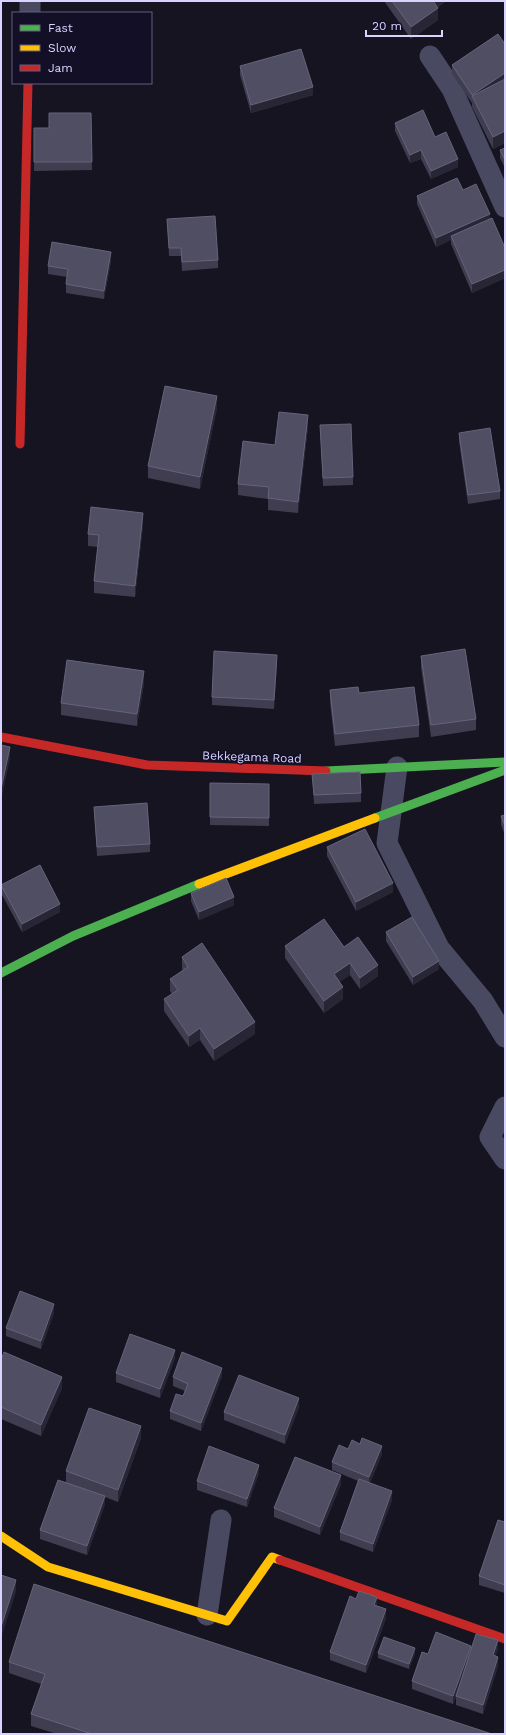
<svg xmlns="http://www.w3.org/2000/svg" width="506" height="1735" font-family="'Work Sans',sans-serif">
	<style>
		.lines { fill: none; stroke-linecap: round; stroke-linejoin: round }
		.street { stroke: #4a4962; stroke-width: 21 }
		.fast { stroke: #4caf50; stroke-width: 9 }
		.slow { stroke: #ffc107; stroke-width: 9 }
		.jam { stroke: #c62828; stroke-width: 9 }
		.wall { fill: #403d50 }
		.shaded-wall { fill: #282635 }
		.building { fill: #504e63; stroke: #66637b }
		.labels { text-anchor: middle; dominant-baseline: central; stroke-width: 3; stroke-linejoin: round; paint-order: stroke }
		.street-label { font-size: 12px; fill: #d9d4ff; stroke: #130f26 }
	</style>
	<rect width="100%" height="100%" fill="#161421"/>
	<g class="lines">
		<!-- street -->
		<path class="street" d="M30,13V1
			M430,56L452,89L505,207
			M397,767L387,843L439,948L483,1001L505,1037
			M505,1107L490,1137L505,1159
			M207,1615L221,1520"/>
		<!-- fast -->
		<path class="fast" d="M326,771L505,762
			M375,818L505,770
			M1,973L73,936L199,884"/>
		<!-- slow -->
		<path class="slow" d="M199,884L375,818
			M1,1536L48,1567L227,1621L272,1557L280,1560"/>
		<!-- jam -->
		<path class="jam" d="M20,444L28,83
			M1,737L147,765L326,771
			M280,1560L505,1639"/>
	</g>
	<!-- wall -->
	<path class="wall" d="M384,1H446L438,7V20L411,39Z
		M505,44V143L493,149L472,107V103L452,74V65Z
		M240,66L313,95L251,113L240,75Z
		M91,113L92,170L34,171V128H49Z
		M395,123L435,137L458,167L431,179L421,159L410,163L395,131Z
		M505,148V168L500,158V150Z
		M463,190L490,219L505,248V278L472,293L451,244V240L436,247L417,204V196Z
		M167,219L218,260V268L182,271L181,256H169Z
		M111,261L104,299L66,293V284L67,277L48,274V266Z
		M217,408L200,489L148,478V466Z
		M320,425L353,477V485L323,486Z
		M308,427L298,513L268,510V499L238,495V484L275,445Z
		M459,433L500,491V499L468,504L459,441Z
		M143,525L135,597L94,593V581L98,547L88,546V534Z
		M421,656L476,719V730L431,737L421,667Z
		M277,663L274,709L212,705V697Z
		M144,683L137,726L61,715V703Z
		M330,690L359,693L419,725V737L335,746L330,702Z
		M312,774L361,793V802L314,804Z
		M210,783L269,784V826L210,825Z
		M94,807L150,844V852L97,856Z
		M505,815V835L501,825V816Z
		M327,847L393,892L356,911L327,856Z
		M1,885L60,912L22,932L1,893Z
		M191,893L234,905L199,920L191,901Z
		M386,932L439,969L413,985L386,941Z
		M285,946L344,947L378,976L360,989L350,975L339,982L343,999L324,1013L285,958Z
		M182,957L255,1034L214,1061L200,1040L189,1047L164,1011V999L172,994L170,991V979L183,971L182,969Z
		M54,1313L41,1349L6,1336V1328Z
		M175,1358L160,1398L116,1382V1373Z
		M1,1360L62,1388L41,1436L1,1419Z
		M222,1376L201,1431L170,1419V1411L183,1396L185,1391L173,1386V1377Z
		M299,1407L285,1444L224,1420V1412Z
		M141,1438L118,1502L105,1497V1504L87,1555L40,1539V1530L66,1483V1471Z
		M348,1449L382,1454L370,1483L392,1500L373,1552L340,1540V1532L358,1481L332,1470V1462Z
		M259,1473L247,1507L197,1490V1481Z
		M341,1484L320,1535L274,1517V1508Z
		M505,1522V1593L479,1585V1576Z
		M377,1606L386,1618L366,1673L330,1660V1652Z
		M471,1649H498L495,1656L498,1666L483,1714L456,1705V1696L457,1694L453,1704L412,1689V1681Z
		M378,1653H415L409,1669L378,1658Z
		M9,1662L492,1734H57L31,1726V1714L41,1684L9,1673Z"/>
	<!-- shaded-wall -->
	<path class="shaded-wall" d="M432,1H446L432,11Z
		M438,8V20L411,39V27Z
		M505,73V81L472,95Z
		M313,87V95L251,113V105Z
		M505,131V143L493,149V137Z
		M421,150V159L410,163V155Z
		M458,159V167L431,179V171Z
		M490,214V223L451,236V240L436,247V238Z
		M111,252V261L104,299V291Z
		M505,270V278L472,293V284Z
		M217,396V408L200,489V477Z
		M308,415V427L298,513V502Z
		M143,513V525L135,597V586Z
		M277,655V663L274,709V700Z
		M144,671V683L137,726V714Z
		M10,747V759L1,801V789Z
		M393,883V892L356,911V902Z
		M234,897V905L199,920V912Z
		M60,904V912L22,932V924Z
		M439,961V969L413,985V977Z
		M350,963V975L334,986V974Z
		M378,965V976L360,989V978Z
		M343,987V999L324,1013V1001Z
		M255,1022V1034L214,1061V1049Z
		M200,1028V1040L189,1047V1036Z
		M54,1304V1313L41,1349V1341Z
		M175,1350V1358L160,1398V1389Z
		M222,1368V1376L201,1431V1423Z
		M62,1377V1388L41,1436V1425Z
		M299,1398V1407L285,1444V1435Z
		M141,1426V1438L118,1502V1490Z
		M382,1446V1454L369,1486V1477Z
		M259,1465V1473L247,1507V1499Z
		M341,1475V1484L320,1535V1527Z
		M392,1491V1500L373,1552V1544Z
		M105,1496V1504L87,1555V1546Z
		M16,1580V1592L1,1638V1627Z
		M377,1597V1605L374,1613V1605Z
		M386,1609V1618L366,1673V1665Z
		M498,1640V1649L493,1664V1655Z
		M471,1646V1654L453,1704V1696Z
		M415,1648V1653L409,1669V1664Z
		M498,1657V1666L483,1714V1705Z"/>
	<!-- building -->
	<path class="building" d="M392,1H433L438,8L411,27Z
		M498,34L505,44V73L472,95L452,65Z
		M301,49L313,87L251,105L240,66Z
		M505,79V131L493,137L472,96Z
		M423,110L435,137L446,132L458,159L431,171L421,150L410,155L395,123Z
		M49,113H91L92,162H34V128H49Z
		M505,148V160L500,150Z
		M457,178L463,190L476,184L490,214L436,238L417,196Z
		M215,216L218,260L182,262L181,248H169L167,219Z
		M492,218L505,248V270L472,284L451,236Z
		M52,242L111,252L104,291L66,284L68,269L48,266Z
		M165,386L217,396L200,477L148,466Z
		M279,412L308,415L298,502L268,498L269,487L238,484L243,441L275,445Z
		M351,424L353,477L323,478L320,425Z
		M490,428L500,491L468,495L459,433Z
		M91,507L143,513L135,586L94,581L99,535L88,534Z
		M465,649L476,719L431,725L421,656Z
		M214,651L277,655L274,700L212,697Z
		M67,660L144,671L137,714L61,703Z
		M358,687L359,693L414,687L419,725L335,734L330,690Z
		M1,745L10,747L1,789Z
		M360,772L361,793L314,795L312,774Z
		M210,783L269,784V818L210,817Z
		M147,803L150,844L97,847L94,807Z
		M505,815V826L501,816Z
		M365,829L393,883L356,902L327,847Z
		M40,865L60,904L22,924L1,885Z
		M226,878L234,897L199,912L191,893Z
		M412,917L439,961L413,977L386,932Z
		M324,919L344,947L358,937L378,965L360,978L350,963L334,974L343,987L324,1001L285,946Z
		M202,943L255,1022L214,1049L200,1028L189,1036L164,999L178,990L170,979L188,967L182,957Z
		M20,1291L54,1304L41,1341L6,1328Z
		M130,1334L175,1350L160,1389L116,1373Z
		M4,1352L62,1377L41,1425L1,1407V1360Z
		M182,1352L222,1368L201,1423L170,1411L176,1394L183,1396L188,1384L173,1377Z
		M239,1375L299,1398L285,1435L224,1412Z
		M89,1408L141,1426L118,1490L66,1471Z
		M362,1438L382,1446L369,1477L332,1462L339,1445L348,1449L352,1440L360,1444Z
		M209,1446L259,1465L247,1499L197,1481Z
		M295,1457L341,1475L320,1527L274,1508Z
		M359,1479L392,1491L373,1544L340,1532Z
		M58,1480L105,1496L87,1546L40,1530Z
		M498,1520L505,1522V1585L479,1576Z
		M1,1575L16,1580L1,1627Z
		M34,1584L492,1734H92L31,1714L45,1674L9,1662Z
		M359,1591L377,1597L374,1605L386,1609L366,1665L330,1652L350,1596L356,1599Z
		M436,1632L471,1646L453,1696L412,1681L422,1652L428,1654Z
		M476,1634L498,1640L493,1655L498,1657L483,1705L456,1696Z
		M384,1637L415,1648L409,1664L378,1653Z"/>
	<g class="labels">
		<!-- street labels -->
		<g class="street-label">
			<text transform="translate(252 757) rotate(2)">Bekkegama Road</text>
		</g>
	</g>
	<!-- border -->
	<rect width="506" height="1735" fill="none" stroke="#d9d4ff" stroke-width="4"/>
	<!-- legend -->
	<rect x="12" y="12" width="140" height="72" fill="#130f26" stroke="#625e7d"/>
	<rect x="20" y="25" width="20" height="6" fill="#4caf50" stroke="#625e7d"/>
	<text x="48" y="32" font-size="12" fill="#d9d4ff">Fast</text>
	<rect x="20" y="45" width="20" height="6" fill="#ffc107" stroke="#625e7d"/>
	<text x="48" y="52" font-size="12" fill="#d9d4ff">Slow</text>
	<rect x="20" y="65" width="20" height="6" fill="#c62828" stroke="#625e7d"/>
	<text x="48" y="72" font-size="12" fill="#d9d4ff">Jam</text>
	<!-- scale -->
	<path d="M366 30v6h76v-6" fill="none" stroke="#d9d4ff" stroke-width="2"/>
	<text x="372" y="30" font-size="12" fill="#d9d4ff" stroke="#130f26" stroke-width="3" paint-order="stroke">20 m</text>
</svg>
